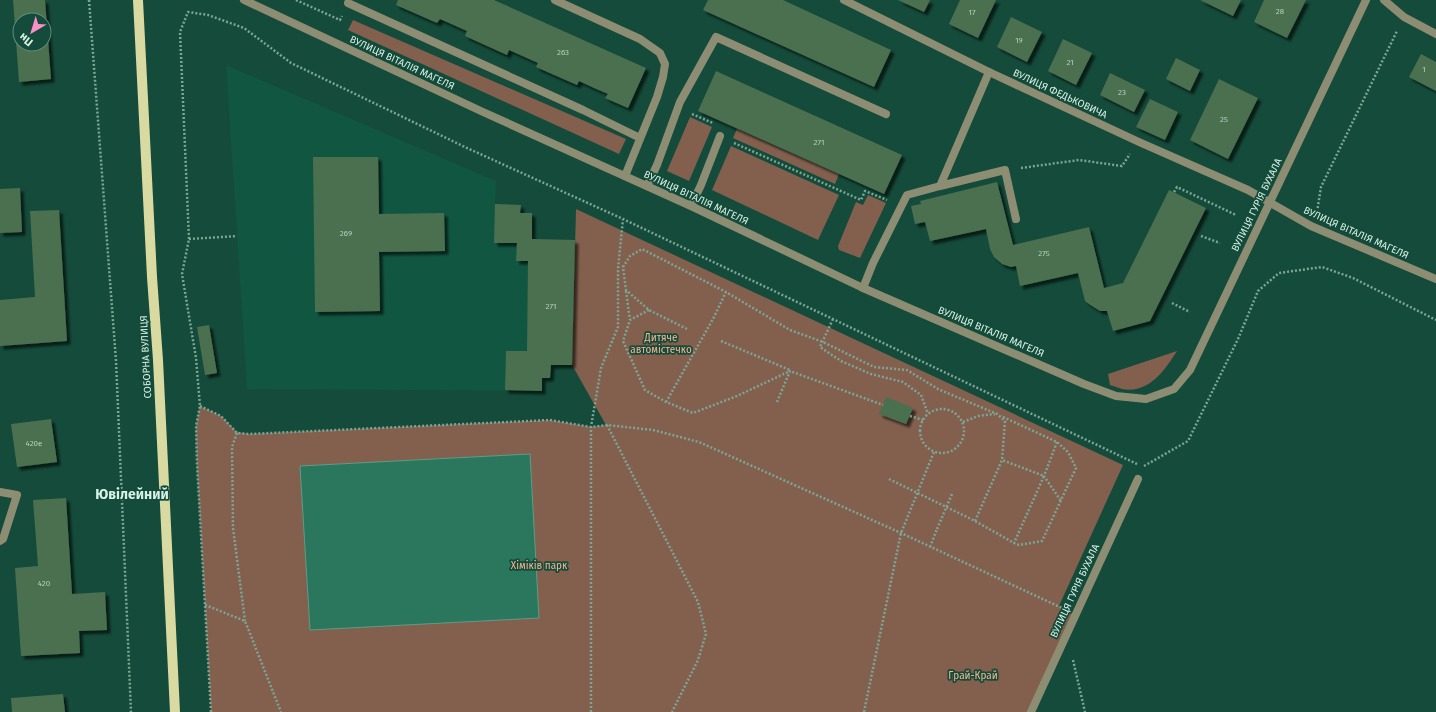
<svg xmlns="http://www.w3.org/2000/svg" width="1436" height="712" font-family="'Fira Sans',sans-serif">
	<style>
		.built { fill: #115641 }
		.green { fill: #835f4e }
		.water { fill: #2b775e; stroke: #5e9c87 }
		.building { fill: #4b6f4f; fill-rule: evenodd; filter: url(#shadow) }
		.lines { fill: none; stroke-linecap: round; stroke-linejoin: round }
		.path { stroke: #7ca596; stroke-width: 2.5; stroke-dasharray: 2 2; stroke-linecap: butt }
		.lane { stroke: #8d8d73; stroke-width: 8 }
		.street { stroke: #8d8d73; stroke-width: 8 }
		.primary { stroke: #d9d9a2; stroke-width: 10 }
		.path-bridge { stroke: #7ca596; stroke-width: 2.5; stroke-dasharray: 2 2; stroke-linecap: butt }
		.labels { text-anchor: middle; dominant-baseline: central; stroke-width: 3.5; stroke-linejoin: round; paint-order: stroke }
		.number-label { font-size: 8px; fill: #b3d1c0 }
		.street-label { font-size: 10px; fill: #d6f2e6; stroke: #144b3a }
		.park-label { font-size: 10px; fill: #fbb794; stroke: #144b3a }
		.district-label { font-size: 14px; font-weight: bold; fill: #d6f2e6; stroke: #144b3a }
	</style>
	<defs>
		<filter id="shadow"><feDropShadow dx="3.5" dy="3.5" stdDeviation="1" flood-color="#0009"/></filter>
	</defs>
	<rect width="100%" height="100%" fill="#144b3a"/>
	<!-- built -->
	<path class="built" d="M226,65L496,181L495,204L521,205L520,213H532V239L575,240L572,365H551L550,378H542V391L247,389Z"/>
	<!-- green -->
	<path class="green" d="M353,20L626,139L619,154L348,30Z
		M690,117L712,127L689,181L667,171Z
		M737,129L839,174L835,184L733,138Z
		M731,146L839,195L818,240L712,190Z
		M868,195L886,203L860,258L839,250L838,246L856,202L863,205Z
		M576,209L1123,465L1059,606L1076,614L1031,712H211L197,464L196,426L200,406L221,416L237,432L249,434L550,420L591,427L606,425L572,365Z
		M1177,351C1165,370 1149,394 1122,389C1118,388 1114,386 1110,385L1108,374Z"/>
	<!-- water -->
	<path class="water" d="M530,454L539,618L310,630L300,466Z"/>
	<!-- building -->
	<path class="building" d="M13,0H45L51,79L19,82ZM20,20H44V44H20Z
		M398,0H494L646,68L628,108L605,98L608,94L594,88L579,81L577,85L536,67L538,63L509,50L507,55L465,36L467,31L440,19L437,23L396,5Z
		M708,0H783L891,50L874,87L703,10Z
		M898,0H930L924,12Z
		M960,0H996L978,38L949,24Z
		M1200,0H1241L1233,16Z
		M1264,0H1306L1287,38L1254,22Z
		M1011,17L1042,32L1027,62L997,47Z
		M1063,39L1092,53L1076,85L1048,71Z
		M1421,54L1436,62V91L1409,77Z
		M1176,58L1200,70L1190,91L1166,79Z
		M716,71L902,155L884,194L698,111Z
		M1110,73L1145,90L1134,112L1100,95Z
		M1219,79L1258,98L1228,159L1190,140Z
		M1150,99L1178,112L1165,140L1136,127Z
		M313,157H378L379,214L444,213L445,251L379,252L380,311L315,312Z
		M997,182L1013,245L1089,227L1104,288L1123,283L1169,190L1206,208L1150,321L1113,331L1107,311H1100L1089,304L1085,301L1078,273L1020,286L1016,266L1011,267L1002,264L994,257L990,249L986,229L930,241L925,222L915,224L911,206L921,204L920,201Z
		M20,188L22,232L0,233V189Z
		M495,204L521,205L520,213H532V239L575,240L572,365H551L550,378H542V391L505,390L506,351H527L528,261H516L517,243H494Z
		M59,210L67,341L0,346V300L35,297L30,211Z
		M209,325L217,373L205,375L197,327Z
		M886,397L913,408L906,424L879,414Z
		M51,419L57,462L17,467L11,424Z
		M66,498L72,594L105,592L107,630L79,631L80,653L21,656L15,568L38,566L33,500Z
		M63,694L65,712H12L11,698Z"/>
	<g class="lines">
		<!-- path -->
		<path class="path" d="M89,0L116,361L131,712
			M296,0L340,20L342,16
			M692,114L713,123
			M734,143L861,200L865,191L887,200
			M1021,168L1079,160L1122,166L1130,154
			M1174,192L1177,187L1236,215
			M1317,212L1321,187L1397,31
			M1201,236L1220,243
			M189,239L237,236
			M626,291L630,320
			M1172,303L1190,312
			M649,310L630,320L623,341L645,390L666,402L693,413L737,396L790,371
			M833,319L820,347L841,361L871,374L903,382L921,395L928,414
			M687,329L649,310L626,290L623,267L630,256L642,249L726,292L790,330L823,342L874,367L907,370L938,389L997,414L1005,421L1002,460
			M721,341L790,370
			M666,402L713,319L726,292
			M777,402L790,371L883,405
			M200,406L221,416L237,433L249,434L550,420L591,427L607,425L653,430L699,442L901,533L1062,608
			M920 431a22 22 0 1 1 44 0a22 22 0 1 1-44 0Z
			M910,416L923,420
			M963,422L978,416L995,414
			M607,425L698,602L706,634L698,660L672,712
			M237,433L232,447L233,528L245,621
			M1057,442L1044,476L1061,501
			M1144,466L1188,441L1238,339L1258,291L1279,273L1322,267L1353,278L1436,320
			M889,479L975,521L1014,543L1019,545L1042,541L1076,468L1068,452L1057,442L1001,416
			M975,521L1002,460L1044,476L1014,543
			M930,547L937,529
			M205,605L245,621L281,712
			M1073,660L1085,712
			M211,712L197,464L196,426L200,406L196,358L182,274L189,239L180,32L188,12L208,15L244,28L291,63L467,148L623,219L1137,464
			M591,712V427L601,368L618,327V269L623,219
			M864,712L901,533L934,452"/>
		<!-- lane -->
		<path class="lane" d="M555,0L640,39L660,53L665,64L663,77L657,97L625,176
			M1384,0L1404,17L1436,34
			M348,3L583,110L640,138
			M647,186L657,165L680,102L716,37L886,114
			M940,186L1005,170L1016,219
			M691,206L701,185L720,136
			M863,288L873,263L907,195L940,186L989,72
			M0,492L17,495L3,539L0,541"/>
		<!-- street -->
		<path class="street" d="M244,0L483,112L691,206L863,288L1084,384L1116,396L1146,399L1174,389L1190,370L1366,0
			M844,0L989,72L1139,142L1248,190L1311,226L1436,279
			M1031,712L1138,479"/>
		<!-- primary -->
		<path class="primary" d="M138,0L152,277L158,360L175,712"/>
		<!-- path-bridge -->
		<path class="path-bridge" d="M937,529L952,494"/>
	</g>
	<g class="labels">
		<!-- number labels -->
		<g class="number-label">
			<text x="1280" y="11">28</text>
			<text x="972" y="12">17</text>
			<text x="1019" y="40">19</text>
			<text x="563" y="52">263</text>
			<text x="1070" y="62">21</text>
			<text x="1424" y="69">1</text>
			<text x="1122" y="92">23</text>
			<text x="1224" y="119">25</text>
			<text x="819" y="142">271</text>
			<text x="346" y="233">269</text>
			<text x="1044" y="253">275</text>
			<text x="551" y="306">271</text>
			<text x="34" y="443">420е</text>
			<text x="44" y="583">420</text>
		</g>
		<!-- street labels -->
		<g class="street-label">
			<text transform="translate(402 63) rotate(25)">ВУЛИЦЯ ВІТАЛІЯ МАГЕЛЯ</text>
			<text transform="translate(1060 94) rotate(25)">ВУЛИЦЯ ФЕДЬКОВИЧА</text>
			<text transform="translate(696 198) rotate(25)">ВУЛИЦЯ ВІТАЛІЯ МАГЕЛЯ</text>
			<text transform="translate(1257 205) rotate(-64)">ВУЛИЦЯ ГУРІЯ БУХАЛА</text>
			<text transform="translate(1356 233) rotate(24)">ВУЛИЦЯ ВІТАЛІЯ МАГЕЛЯ</text>
			<text transform="translate(991 332) rotate(23)">ВУЛИЦЯ ВІТАЛІЯ МАГЕЛЯ</text>
			<text transform="translate(146 357) rotate(-93)">СОБОРНА ВУЛИЦЯ</text>
			<text transform="translate(1075 591) rotate(-65)">ВУЛИЦЯ ГУРІЯ БУХАЛА</text>
		</g>
		<!-- park labels -->
		<g class="park-label">
			<text x="661" y="338">Дитяче<tspan x="661" dy="12">автомістечко</tspan></text>
			<text x="539" y="566">Хіміків парк</text>
			<text x="973" y="676">Грай-Край</text>
		</g>
		<!-- district labels -->
		<g class="district-label">
			<text x="132" y="494">Ювілейний</text>
		</g>
	</g>
	<!-- north arrow -->
	<g transform="translate(32 32) rotate(218)"><circle r="19" fill="#144b3a" stroke="#628e7f"/>
	<path d="M0-3L7 15L0 10L-7 15Z" fill="#fa8fc8"/>
	<text y="-6" font-size="11" font-weight="bold" text-anchor="middle" fill="#d6f2e6">Пн</text>
	</g>
</svg>
